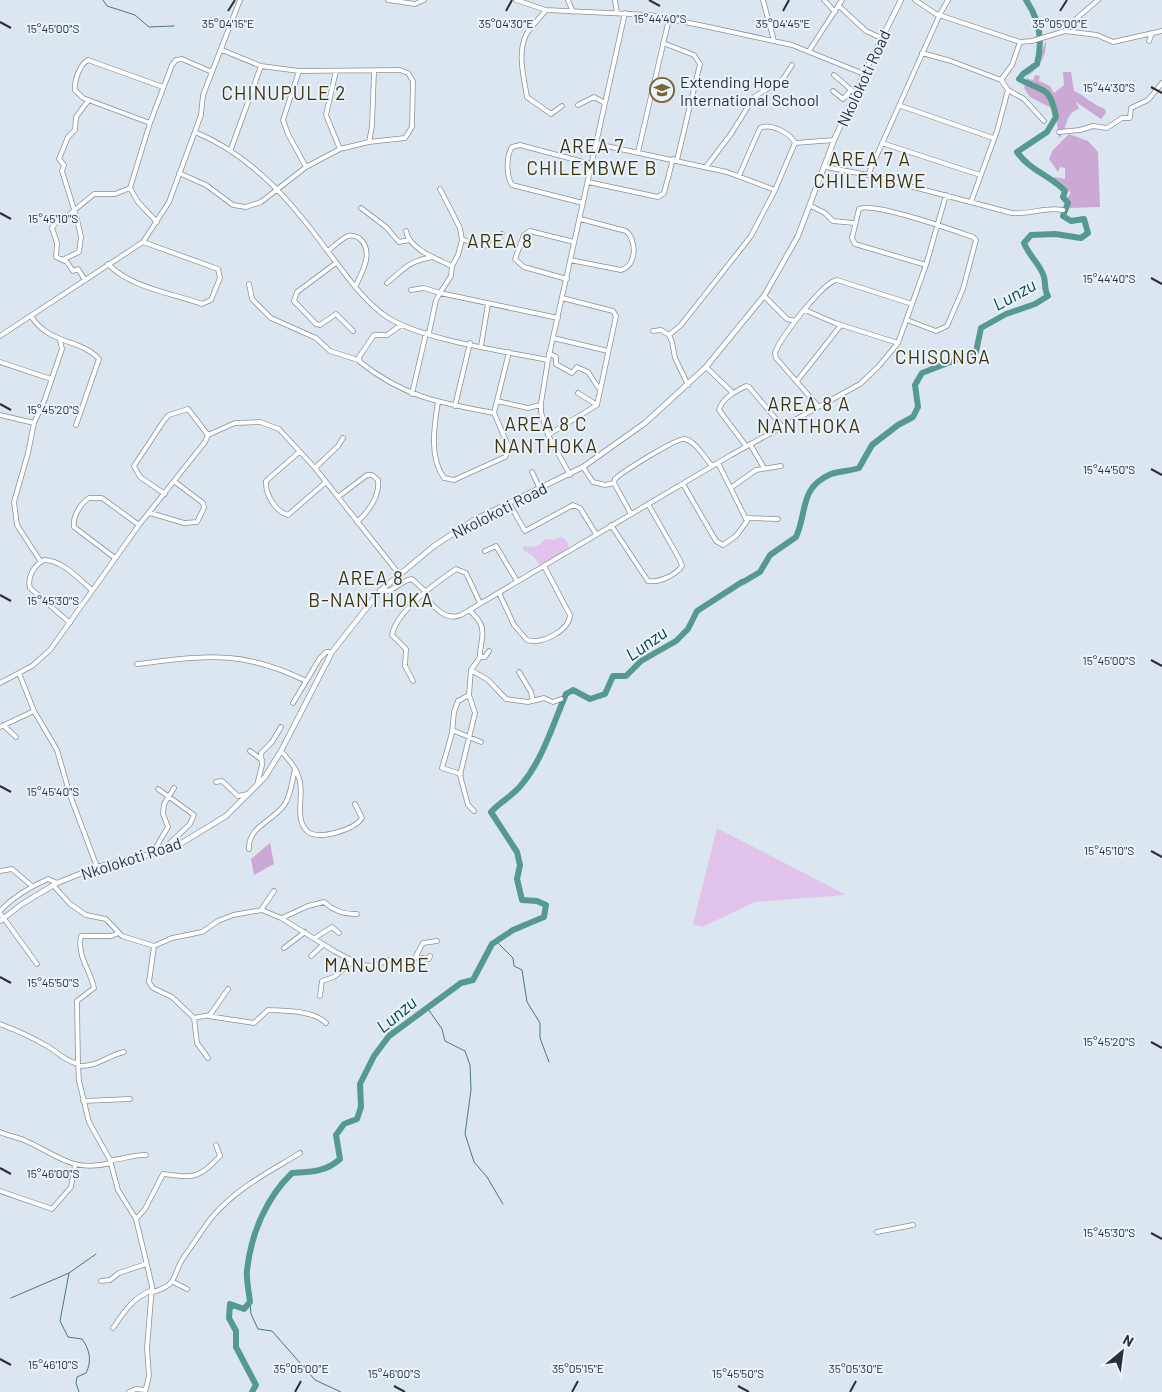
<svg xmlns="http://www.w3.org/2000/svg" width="1162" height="1392" font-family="Barlow,sans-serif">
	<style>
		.green { fill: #e2c3eb }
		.forest { fill: #caa9d4 }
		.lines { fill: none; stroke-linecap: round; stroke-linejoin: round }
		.stream { stroke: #497a75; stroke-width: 1 }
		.river { stroke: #559a91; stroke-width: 6 }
		.minor-casing { stroke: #88909b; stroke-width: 5.5 }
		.major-casing { stroke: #88909b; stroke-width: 6 }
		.minor { stroke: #fff; stroke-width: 4 }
		.major { stroke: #fff; stroke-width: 4.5 }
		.ticks { fill: none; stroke: #2c3034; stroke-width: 2 }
		.labels { text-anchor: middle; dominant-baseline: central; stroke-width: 4; stroke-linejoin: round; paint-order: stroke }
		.street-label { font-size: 16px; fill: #2c3034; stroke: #e9f3fe }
		.poi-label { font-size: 16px; fill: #2c3034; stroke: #e9f3fe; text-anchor: start }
		.water-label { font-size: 18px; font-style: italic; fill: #044640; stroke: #e9f3fe }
		.quarter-label { font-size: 19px; letter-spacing: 1px; fill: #423208; stroke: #e9f3fe }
		.ticks-label { font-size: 12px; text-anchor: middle; fill: #2c3034; stroke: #e9f3fe; stroke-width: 4; stroke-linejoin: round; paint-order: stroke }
	</style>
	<rect width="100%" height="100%" fill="#dce6f1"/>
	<!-- green -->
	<path class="green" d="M562,537C567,541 570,544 568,550L541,566L533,556L523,550L524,546C532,548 541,546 545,539L553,540Z
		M717,828L846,895L755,902L702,927L693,924Z"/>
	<!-- forest -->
	<path class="forest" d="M1046,40C1047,55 1040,67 1028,76V79L1033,80L1035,75L1040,76L1039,81L1050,86L1054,93L1064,85L1063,72H1071L1074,91C1085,96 1093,105 1105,109L1106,113L1101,119L1076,102L1079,109C1064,113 1068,130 1059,138L1055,110L1030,97L1024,88L1028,75L1037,66Z
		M1069,134L1088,141L1098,152L1100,207L1070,208L1066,200L1071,192L1053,185L1054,177L1065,179V168L1060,167L1058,172L1049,159L1053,150Z
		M270,843L274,864L254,875L251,859Z"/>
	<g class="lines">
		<!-- stream -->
		<path class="stream" d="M103,0L107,6L135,15L149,27L174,26
			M496,941L513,958L514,966L522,970L527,1002L540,1023V1038L549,1062
			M428,1009L442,1029L445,1041L465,1051L470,1065L471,1090L465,1134L474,1162L487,1177L503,1204
			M69,1273L60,1321L68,1337L82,1339C90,1350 92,1361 86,1373L77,1377L76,1383L79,1392
			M11,1298L69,1273L96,1254
			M250,1302L251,1314L258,1329L272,1331L315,1380L341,1392"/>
		<!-- river -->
		<path class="river" d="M743,582L760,572L770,555L796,537C808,510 799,488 831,474C840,471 850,471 859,468L872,445L898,425L913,417L918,407L915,385L922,373L976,352L981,328L1006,314L1035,304L1048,296C1044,290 1046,285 1044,277C1041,265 1029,256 1024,243L1031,235L1055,234L1081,238L1088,233L1084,219L1071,221L1063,216L1068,203L1063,197L1065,191C1051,176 1029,170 1017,152L1047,132L1056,117C1050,85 1044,93 1019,79L1023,74L1037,64C1043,41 1040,20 1026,0
			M252,1392L256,1385L236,1347V1331L229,1318L230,1304L244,1309L250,1302C249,1292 246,1280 247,1270C251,1234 266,1198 292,1173C310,1172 326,1172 340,1159L336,1135L344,1124L357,1119L361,1107L360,1084L374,1056L389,1036L461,983L473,980L492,944L513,930L544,917L546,905L537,901L522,900L517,879L520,865L517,852L491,812C500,802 514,795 522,784C543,759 553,724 566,694L573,690L590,699L605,694L613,676H626L641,661L676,641L688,629L697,611L742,582"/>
		<defs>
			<path id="minor" d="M388,0L415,4L424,0
				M516,0L546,10L650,15L709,27L792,45L864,74
				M568,0L573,12
				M615,0L617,13
				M763,0L774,41
				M824,0L835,12
				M915,0L936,14L1020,42L1032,41L1065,31L1097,35L1113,42L1162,31
				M839,6L866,31L881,38
				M546,10C540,18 531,26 526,35C517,54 524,78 527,97L551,114L562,106
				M1065,31L1070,24L1098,0
				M1149,41L1152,33
				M663,43L694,55L700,64L677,160
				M809,51L842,0
				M922,53L951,61L1001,80L1008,90L1024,99L1044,121
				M299,71L283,120L288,134L306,167
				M336,71L326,115L340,149
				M834,75L855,93
				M1001,80L1012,65L1020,42
				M833,91L843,99L851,90
				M578,105L594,97L605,103
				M901,106L993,138
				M150,123L83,98L75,90C74,81 80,64 88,60L163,87
				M195,132C251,155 291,201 326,249C344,272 362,300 387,317C422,340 504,351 548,360
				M1059,132L1080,130L1093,126L1107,128L1122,118H1130L1131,108L1148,100L1162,83
				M369,142L372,126L374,71
				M795,143L834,140
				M882,143L980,175
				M597,144L727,172L775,190
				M231,149L261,66
				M638,152L669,19
				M706,167L731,134L754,97L783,79L792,65
				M826,167L868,175L1012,213C1030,215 1046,206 1063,210
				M179,173L206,185L233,205L246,207L261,202L306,167L340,149L369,142L405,138L412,127L413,81L408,73L400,70L299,71L261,66L222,50
				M868,175L940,14L948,0
				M739,176L760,128C771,123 790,133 795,143
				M588,182L658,197L664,193L673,159
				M971,202L997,131L1008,90
				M583,203L512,185C506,176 506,156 512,147L520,145L591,164
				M811,206L825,213L833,221L854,223
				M361,208L386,227L399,242L410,240
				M157,222L138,202L130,188L150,123L172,65L176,60L182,59L212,72
				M406,231C409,249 437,259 452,266
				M462,239L479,246L495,245L502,234
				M328,251C334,246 341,239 348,236C351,235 356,236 359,238C375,251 362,273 355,287
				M62,260L79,252L81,237L77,219L62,171L64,165L59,159L68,137L75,130L76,117L88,101
				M570,260L621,270C637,266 637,240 626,231L580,219
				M336,263L297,292L294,301L316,324L320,325L336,314L353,331
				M108,264C131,288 172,293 202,304L211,300L220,278L218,269L143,242
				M567,279L524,267L515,259L524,235L530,231L574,242
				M85,280L78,269L73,271L67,262L56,257L57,243L52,228L57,221L66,217L94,194H115L130,188
				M387,283C405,268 409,261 433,257
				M249,284L252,299L271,318L316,338L330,351L358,360
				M411,290L424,288L440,293L451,276L452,266L458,255L462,240L460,228L440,189
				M764,296L787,319L795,321
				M805,310L835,323L898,343
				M31,316C49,345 80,338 99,359L76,425
				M907,320L936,331L947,326L963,289L976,240L973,237C956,231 871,201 859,209L852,238L855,244L926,265
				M401,325L387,335H374L359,357L360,362C404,397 440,403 494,413
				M653,331L661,330L669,335L672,342L675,358L688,385
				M429,333L436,300L440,293L558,318
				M669,335L681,325L751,236L775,190L795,143
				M0,336L143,242L169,202L201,115L203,95L240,0
				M553,338L608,351
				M481,346L488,304
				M549,353L556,357V364L572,373L577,367L588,372L600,390
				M0,362L51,379
				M706,367L733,393
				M797,381L841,325
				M578,393L597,405
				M412,394L426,333
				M497,401L528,408L541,405
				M438,402C434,427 429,457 444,478L454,480L505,457L508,452L507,443L494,413L509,352
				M817,405L776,358L775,353C779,339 824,281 837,280L912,304
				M455,406L470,343
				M0,415L34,423
				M548,435L597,405L616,316L613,311L562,298
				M750,444L764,468
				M746,446L719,410C722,398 736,391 746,386L749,387L781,425
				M299,452L266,481C265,494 275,511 288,515L326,482
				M583,467L593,482L605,485L614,483
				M315,468L338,446L343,438
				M532,472L540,489
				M570,475L548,435L541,412V403L548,360L625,13
				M683,484L716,541L723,545L736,536L747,521L718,463
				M732,487L756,470L781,466
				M165,494L140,477L134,466L165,419L169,415L188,409L208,435
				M338,497L367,475H372L378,480C380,497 369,511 357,522
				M509,503L525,531L573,505L580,508L596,534
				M150,513L184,523L197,522L204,508L203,503L175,482
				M631,514L614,483L615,479C622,472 678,437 685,439C696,442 705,458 712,466
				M747,518L778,519
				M611,525L648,581C659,583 676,575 682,566L680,560L648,504
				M485,551L496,546L517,581
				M115,558L74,527C72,517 81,503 89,498H102L139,525
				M41,562L17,525L14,502L28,453L34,423L45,399L62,349L60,340
				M380,591C395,593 399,581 412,579L426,592
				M499,593L514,625L527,640C541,645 569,631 570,615L544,566
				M423,594C433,605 444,622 461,615L731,455L860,384L878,367L898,343L926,265L946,195
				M470,610C473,615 478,618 480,623C486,633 479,647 480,657L471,670L469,695L475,713L460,775L468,805L474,811
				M70,623L30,588C27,577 34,565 44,560C62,560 79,579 92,590
				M480,657H485L489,651
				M137,664C206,656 241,649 306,681
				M471,670L488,680L506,699L528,702L544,698L553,702L561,699
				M519,672L531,692L533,701
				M19,673L34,711L57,750L70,795L97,867
				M413,681L405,666L406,649L392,635C396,611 437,582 456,569L466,573L480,603
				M0,683L32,666L50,650L139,525L205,442L208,435L235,423L260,422L279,429L315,468L399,574
				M293,703L320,658L326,652H332
				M3,725L16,737
				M0,727L34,711
				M452,730L481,742
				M250,751L262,760
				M281,751C288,759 296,767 299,778C305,795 293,818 308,832C320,840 354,830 362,818L355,804
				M461,774L442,768L452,733L454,712L458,701L469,695
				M216,782L222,781L238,796L248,794
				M257,785L262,765L261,753L272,742L281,727
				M158,789L194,815L190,824L170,843L169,847
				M249,849C248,826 274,821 285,804C291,794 292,781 295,769
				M152,854L168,827L163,814L164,804L174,788
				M0,871L12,869L32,886
				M53,885L70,904L86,915L106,919L122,936L154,946L149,982L153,988L172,997L194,1018L210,1015L228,989
				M261,910L274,891
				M0,911C14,896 30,887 48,879L57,883
				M0,913L37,964
				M282,918L308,906L324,902C333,910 343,915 357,914
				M315,938L332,927L339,933
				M154,946L172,938L202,932L218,921L233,915L262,910L281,918L334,951L361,965L374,966L389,960L411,965L423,943L437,941
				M284,948L305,932
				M311,956L323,945
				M416,957L429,959L430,956
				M320,996L322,981L334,977L352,962
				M208,1016L254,1023L268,1010C285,1011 313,1010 326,1023
				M194,1018L197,1043L208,1058
				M0,1024C16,1030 32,1037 47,1046C61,1054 61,1059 78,1064L79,1081L89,1122L110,1160L118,1190L136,1219L152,1286L147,1348L149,1376L145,1392
				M78,1064L77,1001L94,988C90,969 77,957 81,936H111L119,933
				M78,1066C98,1067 106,1056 124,1052
				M83,1101L130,1099
				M0,1132C8,1136 18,1137 26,1141C58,1155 72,1173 111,1163
				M110,1160C122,1160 134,1154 146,1155
				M0,1191L52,1209L71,1187L75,1165
				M136,1219L145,1209L163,1174C193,1178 199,1179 220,1156L216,1145
				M877,1232L913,1225
				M101,1281L110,1280L119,1273L146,1264
				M173,1282L187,1289
				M153,1292C181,1284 171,1273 186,1254C195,1242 203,1228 213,1216C237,1188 269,1172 300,1153
				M113,1328C124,1312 133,1297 153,1290
				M129,1392L136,1389L145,1390"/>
			<path id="major" d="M0,921L22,904L57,883L97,867L152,854L180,844L226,816L265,777L281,751L332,652L380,591L434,546L474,520L583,467L645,423L706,367L764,296L798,236L834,140L864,74L901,0"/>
		</defs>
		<!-- minor casing -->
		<use href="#minor" class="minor-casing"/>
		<!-- major casing -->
		<use href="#major" class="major-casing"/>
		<!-- minor -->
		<use href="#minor" class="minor"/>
		<!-- major -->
		<use href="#major" class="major"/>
	</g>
	<!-- ticks -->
	<path class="ticks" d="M649,0L660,6M228,11L235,0M506,11L512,0M783,11L789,0M1060,11L1067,0M0,22L11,28M1151,87L1162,93M0,213L11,219M1151,278L1162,284M0,404L11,410M1151,469L1162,475M0,595L11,601M1151,660L1162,666M0,786L11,792M1151,851L1162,857M0,977L11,983M1151,1042L1162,1048M0,1168L11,1174M1151,1233L1162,1239M0,1359L11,1365M394,1386L405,1392M738,1386L749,1392M295,1392L301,1381M572,1392L578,1381M850,1392L856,1381"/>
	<!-- icons -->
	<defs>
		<symbol id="school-ring" viewBox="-11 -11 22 22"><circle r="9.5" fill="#e9f3fe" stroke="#7a6434" stroke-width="1.5"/><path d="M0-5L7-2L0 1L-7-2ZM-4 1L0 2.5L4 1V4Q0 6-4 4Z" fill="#7a6434"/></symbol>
	</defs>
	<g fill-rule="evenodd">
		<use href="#school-ring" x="648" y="76" width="28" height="28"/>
	</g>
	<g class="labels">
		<!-- street labels -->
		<g class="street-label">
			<text transform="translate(863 78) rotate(-65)">Nkolokoti Road</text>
			<text transform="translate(499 510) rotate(-27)">Nkolokoti Road</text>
			<text transform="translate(131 858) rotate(-18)">Nkolokoti Road</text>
		</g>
		<!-- poi labels -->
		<g class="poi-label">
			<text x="680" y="81">Extending Hope<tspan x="680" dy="18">International School</tspan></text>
		</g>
		<!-- water labels -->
		<g class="water-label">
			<text transform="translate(1014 294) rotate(-29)">Lunzu</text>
			<text transform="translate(646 643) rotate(-35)">Lunzu</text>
			<text transform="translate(396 1014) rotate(-40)">Lunzu</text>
		</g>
		<!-- quarter labels -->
		<g class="quarter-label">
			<text x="284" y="92">CHINUPULE 2</text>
			<text x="592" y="145">AREA 7<tspan x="592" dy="22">CHILEMBWE B</tspan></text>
			<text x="870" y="158">AREA 7 A<tspan x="870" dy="22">CHILEMBWE</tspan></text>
			<text x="500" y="240">AREA 8</text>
			<text x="943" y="356">CHISONGA</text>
			<text x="809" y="403">AREA 8 A<tspan x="809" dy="22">NANTHOKA</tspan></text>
			<text x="546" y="423">AREA 8 C<tspan x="546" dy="22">NANTHOKA</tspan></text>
			<text x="371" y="577">AREA 8<tspan x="371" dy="22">B-NANTHOKA</tspan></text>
			<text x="377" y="964">MANJOMBE</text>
		</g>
	</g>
	<g class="ticks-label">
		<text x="660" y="23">15°44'40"S</text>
		<text x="228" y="28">35°04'15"E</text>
		<text x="506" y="28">35°04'30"E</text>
		<text x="783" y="28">35°04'45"E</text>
		<text x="1060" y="28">35°05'00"E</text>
		<text x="53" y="33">15°45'00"S</text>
		<text x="1109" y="92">15°44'30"S</text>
		<text x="53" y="223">15°45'10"S</text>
		<text x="1109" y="283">15°44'40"S</text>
		<text x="53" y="414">15°45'20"S</text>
		<text x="1109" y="474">15°44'50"S</text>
		<text x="53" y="605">15°45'30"S</text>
		<text x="1109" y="665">15°45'00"S</text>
		<text x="53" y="796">15°45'40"S</text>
		<text x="1109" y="855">15°45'10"S</text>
		<text x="53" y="987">15°45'50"S</text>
		<text x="1109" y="1046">15°45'20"S</text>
		<text x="53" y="1178">15°46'00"S</text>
		<text x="1109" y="1237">15°45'30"S</text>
		<text x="53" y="1369">15°46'10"S</text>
		<text x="301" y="1373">35°05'00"E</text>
		<text x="578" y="1373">35°05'15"E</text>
		<text x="856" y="1373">35°05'30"E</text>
		<text x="394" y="1378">15°46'00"S</text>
		<text x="738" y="1378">15°45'50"S</text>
	</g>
	<!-- north arrow -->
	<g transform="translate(1122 1352) rotate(29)" stroke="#e9f3fe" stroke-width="4" paint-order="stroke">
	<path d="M0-4L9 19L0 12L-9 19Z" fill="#2c3034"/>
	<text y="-8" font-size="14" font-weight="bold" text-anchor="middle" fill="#2c3034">N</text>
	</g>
</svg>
